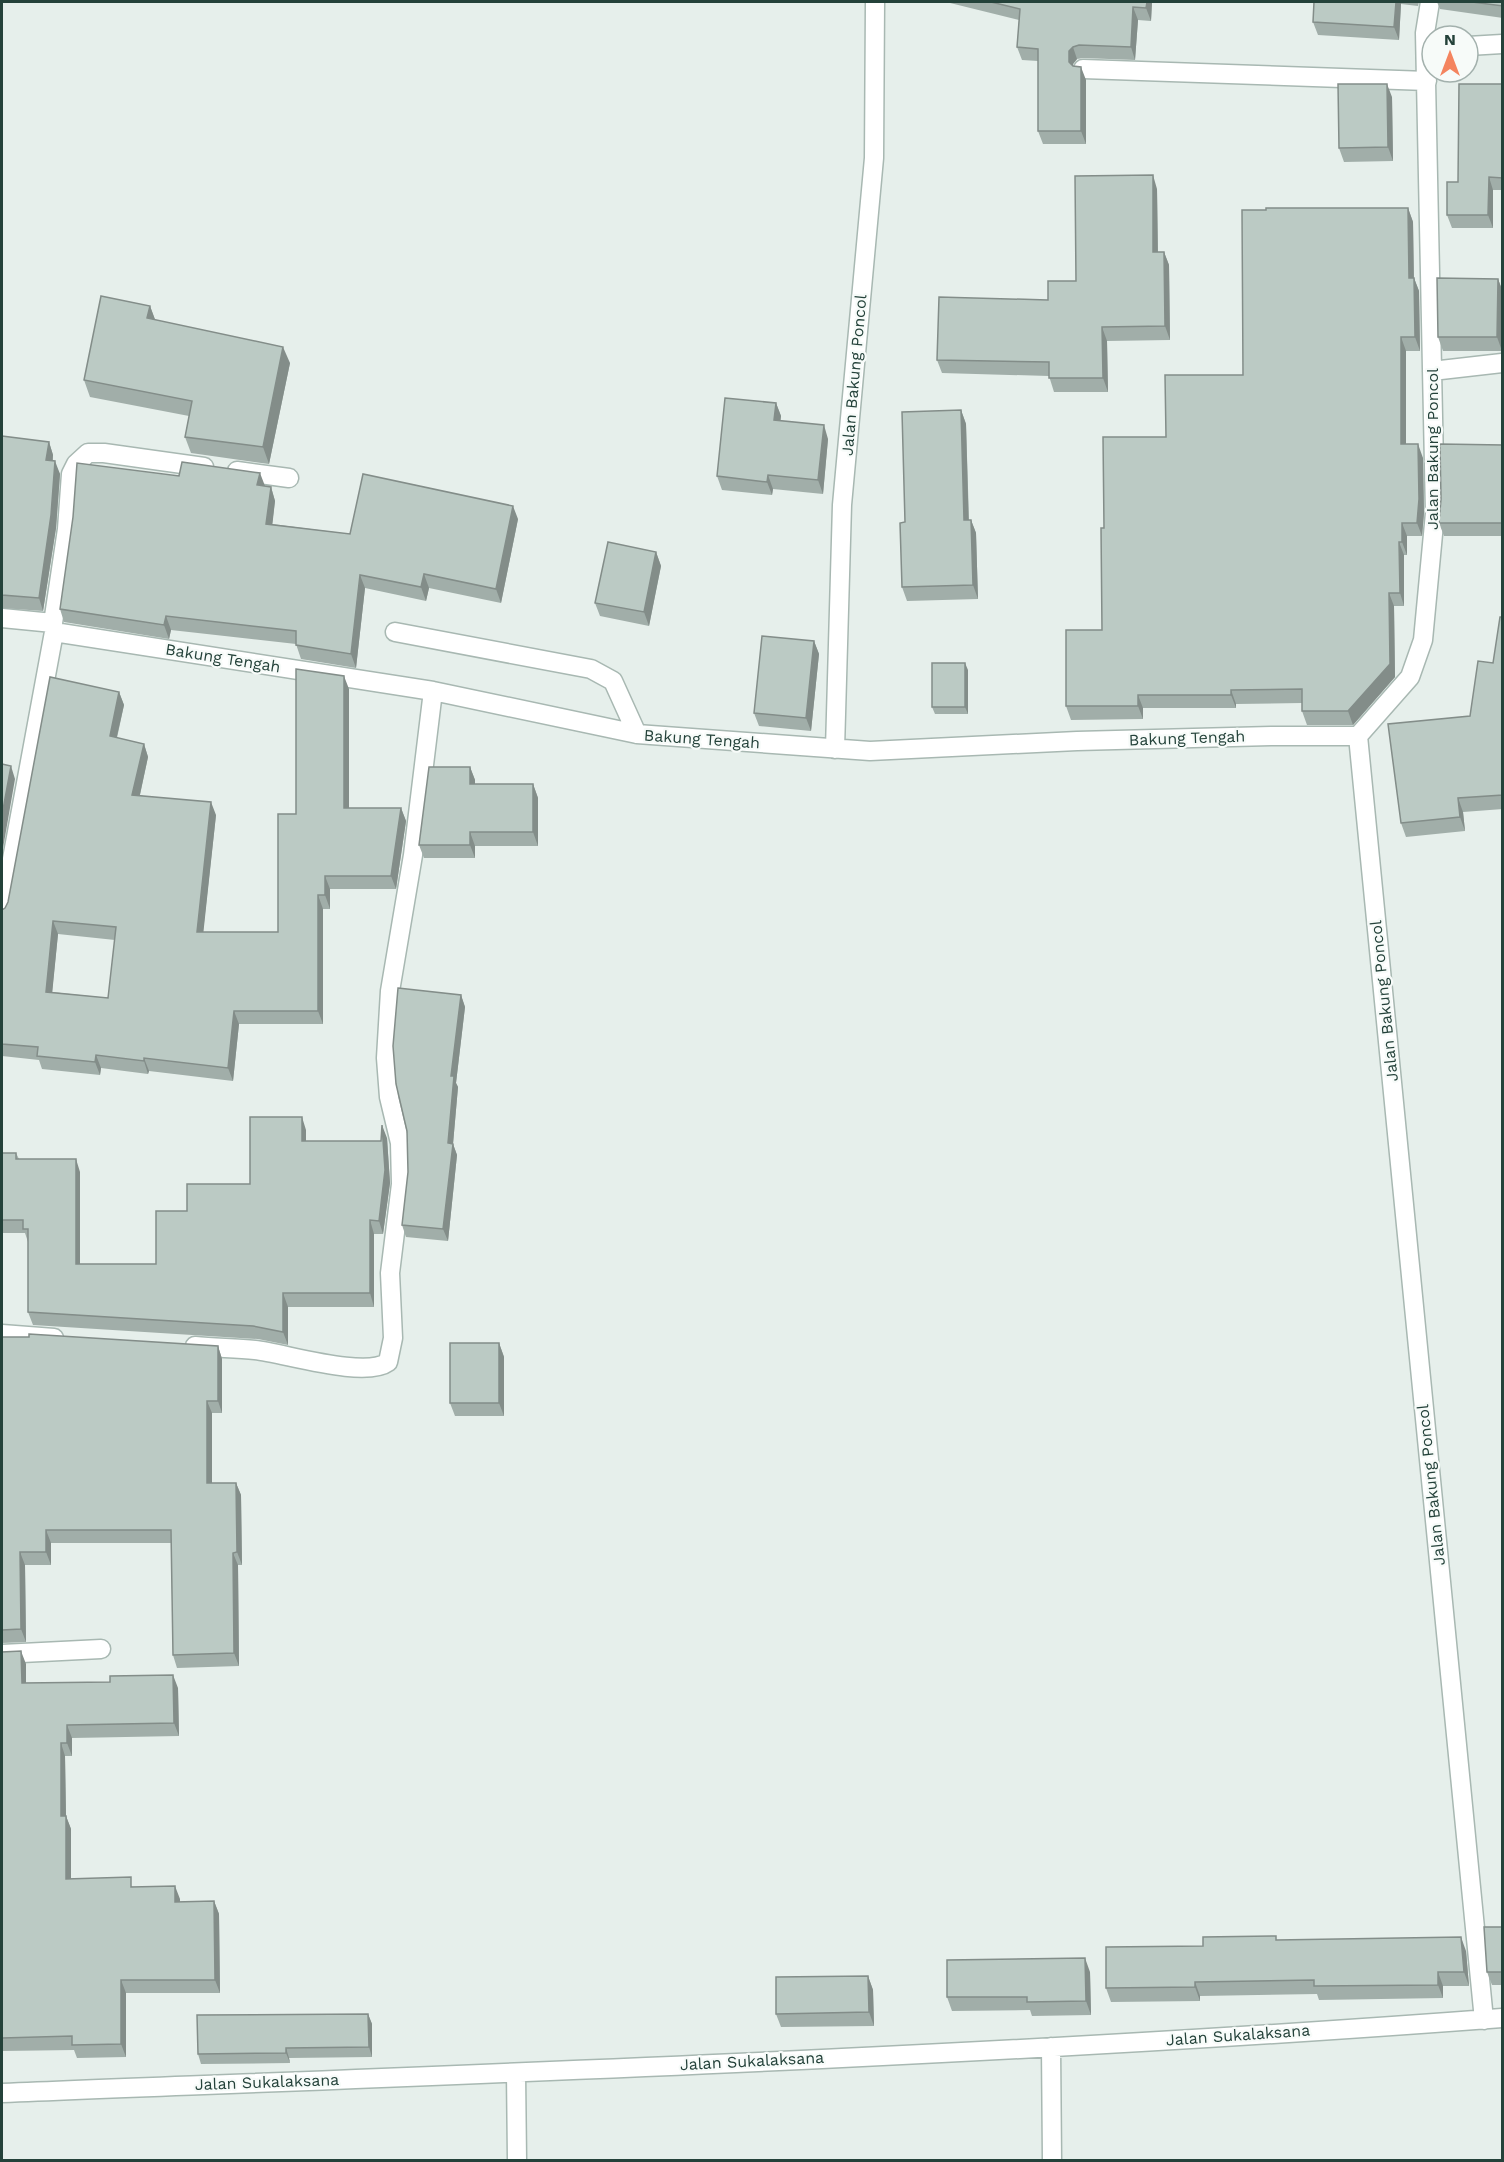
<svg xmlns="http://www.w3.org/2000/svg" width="1504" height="2162" font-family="'Work Sans',sans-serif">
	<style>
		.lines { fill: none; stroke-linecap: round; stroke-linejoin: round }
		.minor-casing { stroke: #a8b8b2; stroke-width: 21 }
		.minor { stroke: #fff; stroke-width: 18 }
		.wall { fill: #a1aea9; fill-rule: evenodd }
		.shaded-wall { fill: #838d89 }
		.building { fill: #bbcac4; stroke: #838d89; stroke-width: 1.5; fill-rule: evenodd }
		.labels { text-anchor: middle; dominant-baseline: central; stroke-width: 4.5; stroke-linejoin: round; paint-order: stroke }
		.street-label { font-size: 16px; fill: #24423a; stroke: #f7fbf9 }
	</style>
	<rect width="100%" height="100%" fill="#e6efeb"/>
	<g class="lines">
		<defs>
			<path id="minor" d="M1430,2L1425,33L1435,513L1423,640L1410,677L1358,736L1484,2020
				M1468,46L1502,44
				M1083,69L1427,81
				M1432,371L1502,363
				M237,471L289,478
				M2,618L53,623
				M54,632L433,691L637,734L870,751L1077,741L1271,736H1358
				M395,632L591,669L613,681L637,734
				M835,749L842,505L874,158L875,2
				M2,913L54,632L53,623L67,529L71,474L76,464L88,453H104L204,467
				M2,1334L54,1338
				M195,1346C215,1348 235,1348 255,1350C284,1353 365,1379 388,1362L393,1338L390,1273L401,1184L400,1143L389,1097L386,1058L390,991L413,855L433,691
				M2,1654L101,1649
				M1051,2047L1052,2160
				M516,2073L517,2160
				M2,2093C502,2073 1003,2056 1502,2018"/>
		</defs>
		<!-- minor casing -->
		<use href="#minor" class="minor-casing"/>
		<!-- minor -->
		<use href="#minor" class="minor"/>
	</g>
	<!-- wall -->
	<path class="wall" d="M946,2H1152L1151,21L1138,20L1135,60L1083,58L1077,59L1073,64V66L1086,80V144H1043L1038,131V61L1022,60L1017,47L1019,20Z
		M1314,2H1419L1418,6L1401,4L1399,40L1318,35L1313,22Z
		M1437,2H1503V18L1440,9Z
		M1503,84V190H1493V228H1452L1447,215L1458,182Z
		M1392,97L1393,161L1344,162L1339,148Z
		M1157,189L1158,252H1164L1169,265L1170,340L1107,341L1108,392H1054L1049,376L942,373L937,360L1048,300L1076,281Z
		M1408,208L1413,222L1414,278L1419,291L1420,351H1406V444L1423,458L1424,513L1422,536H1407V555H1404V606H1394L1395,677L1353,725H1307L1302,711V703L1236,704V708H1143V719L1071,720L1066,706L1102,630L1104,528L1166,437L1243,375Z
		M1498,279L1503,292L1502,351H1443L1438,337Z
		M150,306L155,320L290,363L269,464L191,453L185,437L189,416L90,397L84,380Z
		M776,403L781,416L780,421L828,439L823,494L773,489L772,495L722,490L717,476Z
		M961,410L966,424L969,520H971L976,533L978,599L907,601L902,587L905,522Z
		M2,436L49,442L53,455V461L60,474L56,528L43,611L2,608Z
		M1503,445V536H1444L1439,523Z
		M265,486L271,487L275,501L272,524L350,534L518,519L501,603L429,588L426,601L365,588L356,668L301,659L296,644L171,630L169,639L64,622L60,609Z
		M656,552L661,566L649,626L600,616L595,603Z
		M1503,617V809L1463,812L1465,831L1406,837L1401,823L1470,716L1493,663Z
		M814,641L819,654L811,731L759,726L754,713Z
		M968,670V714H935L932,707Z
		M349,689V808H401L406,821L396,889H330V909H323V1024H239L233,1081L149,1071L148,1074L101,1068L100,1075L42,1069L39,1060L2,1056V910L5,908L119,692L124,705L117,738L144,744L148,757L140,795L216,815L203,932H278L296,814ZM58,934L115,940L108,998L52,992Z
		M470,767L475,780V784H533L538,798V846H475V858H424L419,845Z
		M461,995L465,1007L456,1083L458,1087L453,1144L457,1155L448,1241L406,1237L402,1225Z
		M306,1130V1141H381L387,1138L390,1183L383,1234H374V1307H288V1345L258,1339L33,1325L28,1312V1242L25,1233H2V1153H16L19,1159L80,1172V1264H156L187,1211L250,1184Z
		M2,1337L218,1346L222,1359V1413H212V1483H236L241,1495L242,1565H238L239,1666L177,1668L173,1655L171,1543H51V1565H25L26,1642L2,1643Z
		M499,1343L504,1357V1416H455L450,1403Z
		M2,1652L26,1664V1683L178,1688L179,1736L72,1738V1756H65L66,1816L71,1829V1879L135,1887L180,1899V1902L214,1901L219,1914L220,1993H126V2057L77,2058L74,2050L2,2051Z
		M1503,1927V1985H1492L1487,1972Z
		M1278,1940L1466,1951L1469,1986H1443V1998L1319,2000L1317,1994L1200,1996V2001L1111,2002L1106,1988L1203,1946Z
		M1090,1972L1091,2015L1032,2016L1030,2010L952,2011L947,1997Z
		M868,1976L873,1990L874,2026L781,2027L776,2014Z
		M368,2014L372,2024V2057L289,2058L290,2063L201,2064L198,2054Z"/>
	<!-- shaded-wall -->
	<path class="shaded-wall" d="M1147,2H1152L1151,21L1146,8Z
		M1396,2H1401V4L1399,40L1394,27Z
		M1133,7L1138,20L1135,60L1131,47Z
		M1073,47L1077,59L1073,64V75L1069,62V51Z
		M1081,67L1086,80V144L1081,131Z
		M1387,84L1392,97L1393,161L1388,147Z
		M1153,175L1157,189L1158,265L1153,252Z
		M1489,177L1493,190V228L1488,215Z
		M1408,208L1413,222L1414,291L1409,278Z
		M1164,252L1169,265L1170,340L1165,326Z
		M1414,278L1419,291L1420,351L1415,337Z
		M1498,279L1503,292L1502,351L1497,337Z
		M150,306L156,322L147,318Z
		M1102,327L1107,341L1108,392L1103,378Z
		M1401,337L1406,351V457L1401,444Z
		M283,347L290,363L269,464L263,447Z
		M776,403L781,416L779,434L774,420Z
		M961,410L966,424L969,534L964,520Z
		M824,425L828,439L823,494L818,480Z
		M49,442L53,455L51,473L46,460Z
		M1418,444L1423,458L1424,513L1422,536L1417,523Z
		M55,461L60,474L56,528L43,611L39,598Z
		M260,473L265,486L257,485Z
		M768,475L773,489L772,495L767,482Z
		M271,487L275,501L271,537L266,524Z
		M513,506L518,519L501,603L496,589Z
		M971,520L976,533L978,599L973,585Z
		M1402,523L1407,536V555L1402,542Z
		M1399,542L1404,555V606L1400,593Z
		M656,552L661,566L649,626L644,612Z
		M424,574L429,588L426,601L421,587Z
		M360,575L365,588L356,668L351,654Z
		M1389,593L1394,606L1395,677L1353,725L1348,711Z
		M166,616L171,630L169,639L164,625Z
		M814,641L819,654L811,731L806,718Z
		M965,663L968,670V714L965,707Z
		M344,676L349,689V821L344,808Z
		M1231,690L1236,704V708L1231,695Z
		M119,692L124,705L114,749L110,736Z
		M1138,695L1143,708V719L1138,706Z
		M144,744L148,757L137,808L132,795Z
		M11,766L15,779L2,854V815Z
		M470,767L475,780V798L470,784Z
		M533,784L538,798V846L533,832Z
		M1458,798L1463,812L1465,831L1460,817Z
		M211,802L216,815L202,945L197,932Z
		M401,808L406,821L396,889L391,876Z
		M470,832L475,846V858L470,845Z
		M325,876L330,889V909L325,895Z
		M318,895L323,909V1024L318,1011Z
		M53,921L58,934L51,1005L46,992Z
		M461,995L465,1007L456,1083L458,1087L453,1144L457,1155L448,1241L443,1229L451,1076Z
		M234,1011L239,1024L233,1081L228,1068Z
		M96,1055L101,1068L100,1075L95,1062Z
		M144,1058L149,1071L148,1074L144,1061Z
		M302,1117L306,1130V1155L302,1141Z
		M382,1125L387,1138L390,1183L383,1234L379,1221Z
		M76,1159L80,1172V1278L76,1264Z
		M370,1220L374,1234V1307L370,1293Z
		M283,1293L288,1307V1345L283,1332Z
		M499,1343L504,1357V1416L499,1403Z
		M218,1346L222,1359V1413L218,1401Z
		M207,1401L212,1413V1496L207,1483Z
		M236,1483L241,1495L242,1565L237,1552Z
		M46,1530L51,1543V1565L46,1552Z
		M20,1552L25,1565L26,1642L21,1629Z
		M233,1553L238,1565L239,1666L234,1653Z
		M21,1651L26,1664V1696L22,1683Z
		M173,1675L178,1688L179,1736L174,1723Z
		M67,1725L72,1738V1756L67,1743Z
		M61,1743L65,1756L66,1816L71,1829V1892L66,1879L61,1816Z
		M175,1886L180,1899V1915L175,1902Z
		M214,1901L219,1914L220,1993L215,1980Z
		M1461,1937L1466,1951L1469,1986L1464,1972Z
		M1085,1958L1090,1972L1091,2015L1086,2001Z
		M1438,1972L1443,1986V1998L1438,1985Z
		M868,1976L873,1990L874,2026L869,2012Z
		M121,1980L126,1993V2057L121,2044Z
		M1195,1982L1200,1996V2001L1195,1987Z
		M368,2014L372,2024V2057L369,2047Z
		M286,2048L289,2058L290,2063L286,2053Z"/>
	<!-- building -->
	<path class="building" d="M991,2H1147L1146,8L1133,7L1131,47L1079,45L1073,47L1069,51V62L1073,66L1081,67V131H1038V49L1017,47L1020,9Z
		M1314,2H1396L1394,27L1313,22Z
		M1472,2H1503V6Z
		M1338,84H1387L1388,147L1339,148Z
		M1459,84H1503V178L1489,177L1488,215H1447V182H1458Z
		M1153,175V252H1164L1165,326L1102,327L1103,378H1049V362L937,360L939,297L1048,300V281H1076L1075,176Z
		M1266,208H1408L1409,278H1414L1415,337H1401V444H1418L1419,499L1417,523H1402V542H1399L1400,593H1389L1390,664L1348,711H1302V689L1231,690V695H1138V706H1066V630H1102L1101,528H1104L1103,437H1166L1165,375H1243L1242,210H1266Z
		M1437,278L1498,279L1497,337H1438Z
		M101,296L150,306L147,318L283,347L263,447L185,437L192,401L84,380Z
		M725,398L776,403L774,420L824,425L818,480L768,475L767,482L717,476Z
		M961,410L964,520H971L973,585L902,587L900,523L905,522L902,412Z
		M2,436L49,442L46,460L55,461L51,515L39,598L2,595Z
		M1440,444L1503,445V523H1439L1441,499Z
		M182,462L260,473L257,485L271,487L266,524L350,534L363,474L513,506L496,589L424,574L421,587L360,575L351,654L296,645V631L166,616L164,625L60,609L73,517L77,463L179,476Z
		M608,542L656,552L644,612L595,603Z
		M1500,617H1503V795L1458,798L1460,817L1401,823L1388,724L1470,716L1478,661L1493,663Z
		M762,636L814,641L806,718L754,713Z
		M932,663H965V707H932Z
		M296,669L344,676V808H401L391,876H325V895H318V1011H234L228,1068L144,1058V1061L96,1055L95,1062L37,1056L38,1047L2,1044V910L5,908L8,902L50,677L119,692L110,736L144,744L132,795L211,802L197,932H278V814H296ZM53,921L116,927L108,998L46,992Z
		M2,764L11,766L2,815Z
		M429,767H470V784H533V832H470V845H419Z
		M398,988L461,995L451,1076H454L448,1143L453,1144L443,1229L402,1225L408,1172L407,1131L396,1084L393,1046Z
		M250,1117H302V1141H381L382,1125L385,1170L379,1221L370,1220V1293H283V1332L253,1326L28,1312V1229H23V1220H2V1153H16V1159H76V1264H156V1211H187V1184H250Z
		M29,1334L218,1346V1401H207V1483H236L237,1552L233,1553L234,1653L173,1655L171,1530H46V1552H20L21,1629L2,1630V1337H29Z
		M450,1343H499V1403H450Z
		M21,1651L22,1683L110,1682V1676L173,1675L174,1723L67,1725V1743H61V1816H66V1879L131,1877V1887L175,1886V1902L214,1901L215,1980H121V2044L72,2045V2036L2,2038V1652Z
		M1484,1927H1503V1972H1487Z
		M1276,1936V1940L1461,1937L1464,1972H1438V1985L1314,1986V1980L1195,1982V1987L1106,1988V1947L1203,1946V1937Z
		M1085,1958L1086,2001L1027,2002V1997H947V1960Z
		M868,1976L869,2012L776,2014V1977Z
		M368,2014L369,2047L286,2048V2053L198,2054L197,2015Z"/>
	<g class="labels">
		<!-- street labels -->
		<g class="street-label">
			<text transform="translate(854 375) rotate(-85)">Jalan Bakung Poncol</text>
			<text transform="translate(1432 449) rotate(-90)">Jalan Bakung Poncol</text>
			<text transform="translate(223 658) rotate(9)">Bakung Tengah</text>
			<text transform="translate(1187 738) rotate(-2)">Bakung Tengah</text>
			<text transform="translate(702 739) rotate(4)">Bakung Tengah</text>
			<text transform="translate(1384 1001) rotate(-96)">Jalan Bakung Poncol</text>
			<text transform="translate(1431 1485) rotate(-96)">Jalan Bakung Poncol</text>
			<text transform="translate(1238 2035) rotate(-4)">Jalan Sukalaksana</text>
			<text transform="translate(752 2061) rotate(-3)">Jalan Sukalaksana</text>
			<text transform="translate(267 2082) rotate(-2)">Jalan Sukalaksana</text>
		</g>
	</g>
	<!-- border -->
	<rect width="1504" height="2162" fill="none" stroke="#24423a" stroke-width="6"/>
	<!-- north arrow -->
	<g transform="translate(1450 54)"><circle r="28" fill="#f7fbf9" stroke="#a3b1ad" stroke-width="1.5"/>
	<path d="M0-4.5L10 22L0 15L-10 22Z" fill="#f4845f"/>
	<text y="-9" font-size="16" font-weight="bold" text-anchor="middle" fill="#24423a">N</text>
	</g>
</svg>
